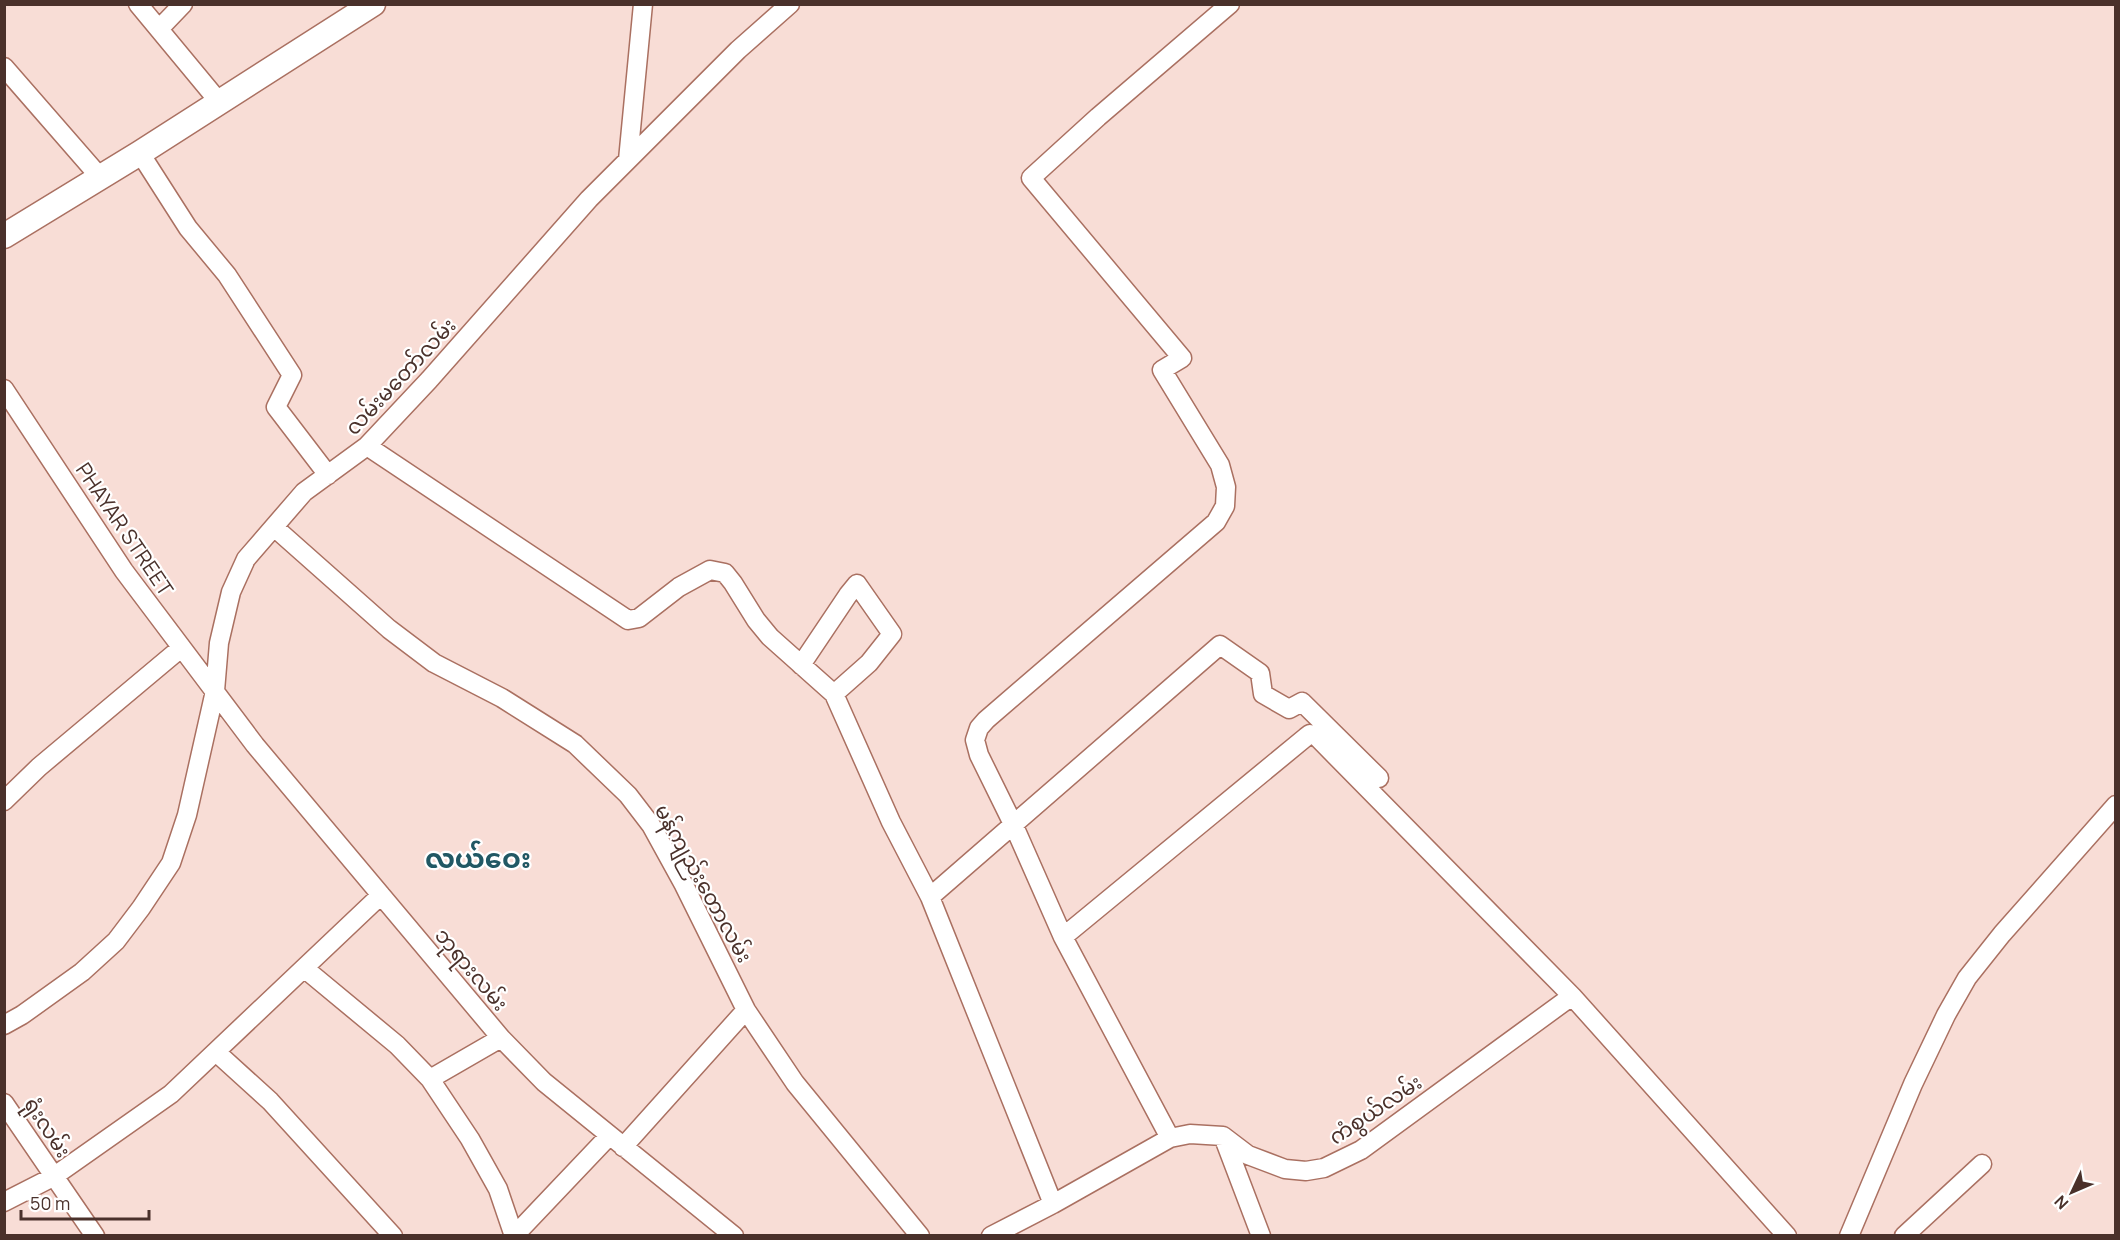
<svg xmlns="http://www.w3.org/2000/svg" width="2120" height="1240" font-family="Manrope,'Noto Sans Myanmar',sans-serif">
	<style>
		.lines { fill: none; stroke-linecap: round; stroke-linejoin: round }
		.minor-casing { stroke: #aa7061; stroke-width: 21 }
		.major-casing { stroke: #aa7061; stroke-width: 27 }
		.minor { stroke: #fff; stroke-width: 18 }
		.major { stroke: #fff; stroke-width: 24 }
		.labels { text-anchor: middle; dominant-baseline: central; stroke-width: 4.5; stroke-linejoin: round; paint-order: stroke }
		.street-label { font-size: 21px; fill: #4a312b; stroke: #fff }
		.district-label { font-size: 27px; font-weight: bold; fill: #215864; stroke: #fff }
	</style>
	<rect width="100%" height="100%" fill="#f8ddd6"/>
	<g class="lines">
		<defs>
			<path id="minor" d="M138,4L220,103
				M160,28L183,4
				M4,67L99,176
				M140,153L188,228L227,275L292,375L276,407L328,475
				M628,160L643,4
				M4,389L124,571L255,745L501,1038L544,1082L734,1236
				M367,446L628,620L639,618L679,587L710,570L725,573L733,583L756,620L770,637L834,694L891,822L930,897L1053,1204
				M274,527L389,629L434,663L502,698L575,744L628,795L651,825L684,885L746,1010L795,1083L920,1236
				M801,665L848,595L857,584L892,634L869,663L834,694
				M4,801L39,767L181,648
				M930,897L1220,645L1260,673L1263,694L1289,709L1302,702L1379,778
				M1063,937L1306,737L1310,734L1316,736L1572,996L1787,1236
				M304,968L397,1045L430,1079L470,1139L498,1189L514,1236
				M4,1025L22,1015L82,972L116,941L141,908L171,863L187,815L215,691L219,643L231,592L246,559L304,492L367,446L429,380L589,199L738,50L790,4
				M216,1052L270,1101L393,1236
				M430,1079L501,1038
				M4,1103L95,1236
				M1223,1136L1261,1236
				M1170,1138L1063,937L1014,826L979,755L975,740L979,728L986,720L1216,522L1225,506L1226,487L1220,465L1162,370L1182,358L1031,178L1098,117L1230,4
				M623,1147L746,1010
				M4,1202L53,1177L171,1094L381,895
				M514,1236L609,1136
				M991,1236L1053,1204L1170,1138L1190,1134L1223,1136L1248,1155L1285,1169L1306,1171L1324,1168L1361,1150L1572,996
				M1849,1236L1913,1084L1946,1015L1967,978L2002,934L2116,805
				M1904,1236L1982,1164"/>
			<path id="major" d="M4,236L140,153L373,4"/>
		</defs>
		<!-- minor casing -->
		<use href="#minor" class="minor-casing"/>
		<!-- major casing -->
		<use href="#major" class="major-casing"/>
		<!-- minor -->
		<use href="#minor" class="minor"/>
		<!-- major -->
		<use href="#major" class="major"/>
	</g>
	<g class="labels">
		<!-- street labels -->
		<g class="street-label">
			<text transform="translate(400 376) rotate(-47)">လမ်းမတော်လမ်း</text>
			<text transform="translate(125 529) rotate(56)">PHAYAR STREET</text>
			<text transform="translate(704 883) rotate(61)">မန်ကျည်းတောလမ်း</text>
			<text transform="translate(472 969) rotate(50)">ဘုရားလမ်း</text>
			<text transform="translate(1375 1109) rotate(-34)">ကံစွယ်လမ်း</text>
			<text transform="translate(48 1127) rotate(57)">ရုံးလမ်း</text>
		</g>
		<!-- district labels -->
		<g class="district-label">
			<text x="478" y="857">လယ်ဝေး</text>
		</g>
	</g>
	<!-- border -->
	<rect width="2120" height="1240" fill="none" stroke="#4a312b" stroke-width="12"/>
	<!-- north arrow -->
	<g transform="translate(2072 1192) rotate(226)" stroke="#ffffff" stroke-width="4.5" paint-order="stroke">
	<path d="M0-4.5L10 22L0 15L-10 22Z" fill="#4a312b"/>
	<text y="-9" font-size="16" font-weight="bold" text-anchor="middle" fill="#4a312b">N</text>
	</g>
	<!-- scale -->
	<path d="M21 1210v9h128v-9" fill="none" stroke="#4a312b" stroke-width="3"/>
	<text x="30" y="1210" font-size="18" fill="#4a312b" stroke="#ffffff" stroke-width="4.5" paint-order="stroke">50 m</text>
</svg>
